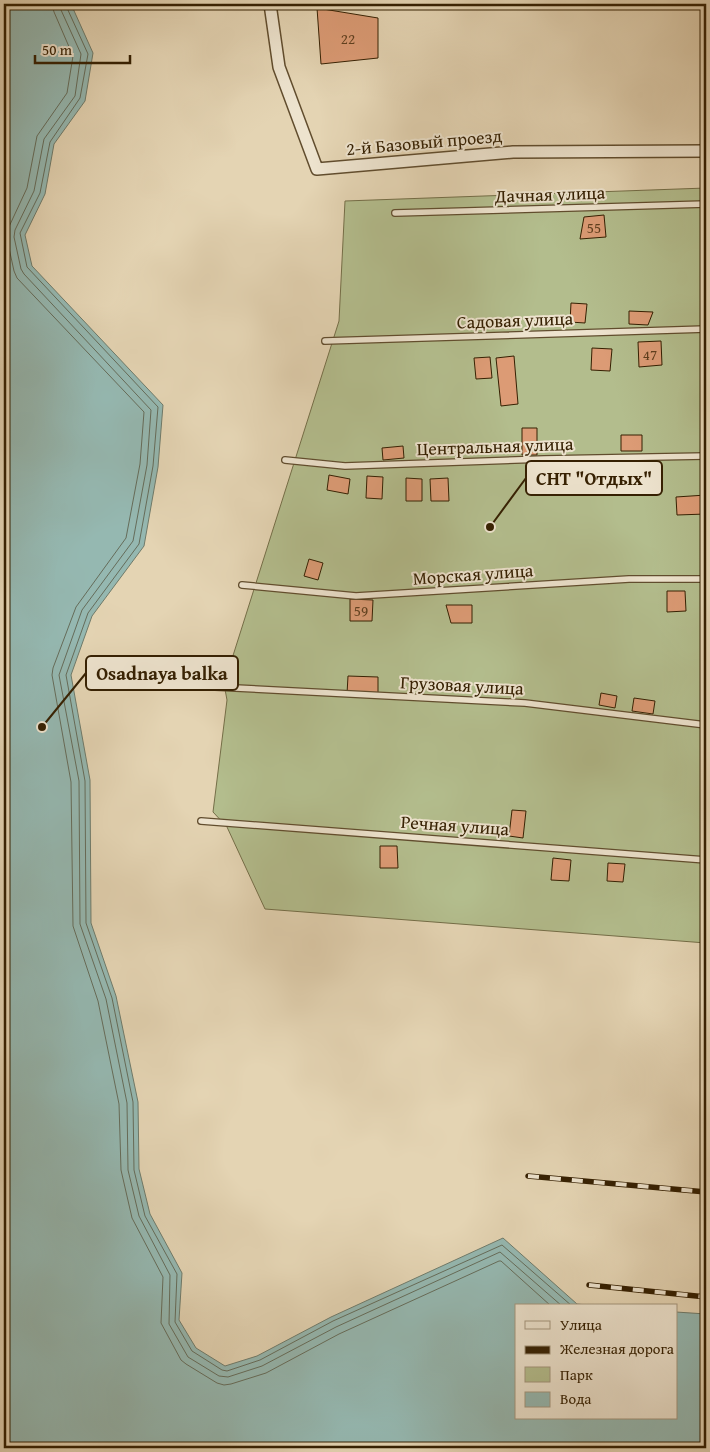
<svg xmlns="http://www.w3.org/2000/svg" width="710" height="1452" font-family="'Gentium Book Plus',serif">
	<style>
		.green { fill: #b3bd8d; stroke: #746e48 }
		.water { fill: #95b8b1; stroke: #6f7b6b }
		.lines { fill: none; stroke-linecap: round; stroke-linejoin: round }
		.shore { stroke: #656c5a; stroke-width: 1 }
		.building { fill: #dc9b75; stroke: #352002 }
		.lane-casing { stroke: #614d2e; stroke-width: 8 }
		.street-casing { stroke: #614d2e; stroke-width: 14 }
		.lane { stroke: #ede3ce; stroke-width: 5.5 }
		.street { stroke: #ede3ce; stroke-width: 11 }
		.rail-casing { stroke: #352002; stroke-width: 5.5 }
		.rail { stroke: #ede3ce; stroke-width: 4; stroke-dasharray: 11; stroke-linecap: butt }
		.labels { text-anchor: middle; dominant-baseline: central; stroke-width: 4; stroke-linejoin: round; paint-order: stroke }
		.number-label { font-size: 15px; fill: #5f3f1f }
		.street-label { font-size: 18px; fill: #352002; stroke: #ede3ce }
		.leader { fill: none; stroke: #352002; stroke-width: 2 }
		.callout-dot { fill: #352002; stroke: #ede3ce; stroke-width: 2 }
		.callout { fill: #ede3ce; stroke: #352002; stroke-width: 2 }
		.callout-label { font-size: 19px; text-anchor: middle; font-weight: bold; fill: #352002 }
	</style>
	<rect width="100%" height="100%" fill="#e4d4b3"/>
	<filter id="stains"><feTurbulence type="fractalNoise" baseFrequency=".004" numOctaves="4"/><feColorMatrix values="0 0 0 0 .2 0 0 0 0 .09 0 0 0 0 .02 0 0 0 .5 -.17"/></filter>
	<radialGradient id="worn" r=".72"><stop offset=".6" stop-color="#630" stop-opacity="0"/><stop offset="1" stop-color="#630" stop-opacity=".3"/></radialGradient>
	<!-- green -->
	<path class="green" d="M706,188V943L265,909L227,827L213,812L227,700L224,684L339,321L345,201Z"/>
	<!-- water -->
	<path class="water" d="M4,4H71L93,53L85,101L54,144L45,194L25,235L32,266L163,405L158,467L144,546L92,616L71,675L90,780L91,923L116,996L138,1102L139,1169L150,1214L182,1273L179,1320L196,1348L225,1366L257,1356L331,1317L503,1238L577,1304L596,1306H516V1418H676V1312L706,1314V1448H4Z"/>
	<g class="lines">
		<!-- shore -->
		<path class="shore" d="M52,4L54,12L73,56L67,93L37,136L27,188L7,231V239L14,271L17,278L144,412L140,464L126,538L76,607L53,668L52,675L71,782L73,926L98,1001L119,1104L121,1170L132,1218L163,1277L161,1323L181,1360L186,1364L217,1383L224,1385L231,1384L266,1373L339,1334L499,1261H501L551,1306
			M60,4L61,10L81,54L75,96L44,139L34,191L15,230L14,237L21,269L24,274L151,410L147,465L133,541L82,610L59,675L79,781L80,924L106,999L127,1103L128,1170L139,1216L170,1275L169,1324L188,1357L219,1376L228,1377L262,1366L336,1327L500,1252L562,1306
			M66,4L67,8L88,54L80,98L50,142L40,193L20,233L27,267L158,407L153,466L139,544L88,613L66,675L85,781L86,923L112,998L133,1102L134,1170L145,1216L177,1274L175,1322L192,1351L222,1370L227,1371L260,1360L333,1321L502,1245L572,1306"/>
	</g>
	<!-- building -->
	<path class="building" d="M317,8L378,18V58L321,64Z
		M604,215L606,237L580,239L584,217Z
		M571,303L587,304L585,323L570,322Z
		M629,311L653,312L648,325L629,324Z
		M661,341L662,365L639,367L638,342Z
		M592,348L612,349L610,371L591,370Z
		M514,356L518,404L501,406L496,358Z
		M490,357L492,378L476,379L474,358Z
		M522,428H537V455H522Z
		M621,435H642V451H621Z
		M403,446L404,458L383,460L382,448Z
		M329,475L350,479L348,494L327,490Z
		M367,476L383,477L382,499L366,498Z
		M406,478L422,479V501H406Z
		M448,478L449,501H431L430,479Z
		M706,495V514L677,515L676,497Z
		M309,559L323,563L318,580L304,576Z
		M702,590H706V611H702Z
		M667,591H685L686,611L667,612Z
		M350,599L373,600L372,621H350Z
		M446,605H472V623H451Z
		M348,676L378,677V695L347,694Z
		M601,693L617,696L615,708L599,705Z
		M634,698L655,701L653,714L632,711Z
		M512,810L526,811L523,838L509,836Z
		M380,846H397L398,868H380Z
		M553,858L571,860L569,881L551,880Z
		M608,863L625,864L623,882L607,881Z"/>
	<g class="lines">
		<defs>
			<path id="lane" d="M395,213L706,204
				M325,341L706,329
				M285,460L345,466L544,459L706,456
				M242,585L356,596L629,579H706
				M215,687L525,703L706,725
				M201,821L706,860"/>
			<path id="street" d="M270,4L279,67L317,169L513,152L706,151"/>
		</defs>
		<!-- lane casing -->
		<use href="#lane" class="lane-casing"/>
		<!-- street casing -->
		<use href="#street" class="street-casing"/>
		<!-- lane -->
		<use href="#lane" class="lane"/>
		<!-- street -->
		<use href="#street" class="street"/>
		<defs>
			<path id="rail" d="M528,1176L706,1192
				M589,1285L706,1297"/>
		</defs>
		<!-- rail casing -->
		<use href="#rail" class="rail-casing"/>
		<!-- rail -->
		<use href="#rail" class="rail"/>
	</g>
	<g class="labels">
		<!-- number labels -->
		<g class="number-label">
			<text x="348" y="38">22</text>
			<text x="594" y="227">55</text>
			<text x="650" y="354">47</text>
			<text x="361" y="610">59</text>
		</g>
		<!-- street labels -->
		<g class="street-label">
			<text transform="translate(424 142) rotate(-5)">2-й Базовый проезд</text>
			<text transform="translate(550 194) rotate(-2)">Дачная улица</text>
			<text transform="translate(515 320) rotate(-2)">Садовая улица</text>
			<text transform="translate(495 446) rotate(-2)">Центральная улица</text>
			<text transform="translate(473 574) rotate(-4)">Морская улица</text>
			<text transform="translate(462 685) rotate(3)">Грузовая улица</text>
			<text transform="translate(455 825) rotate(4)">Речная улица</text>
		</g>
	</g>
	<!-- callouts -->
	<path class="leader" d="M490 527L526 478M42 727L86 673"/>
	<g class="callout-dot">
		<circle cx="490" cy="527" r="5"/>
		<circle cx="42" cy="727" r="5"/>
	</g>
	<g class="callout">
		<rect x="526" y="461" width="136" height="34" rx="5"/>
		<rect x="86" y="656" width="152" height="34" rx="5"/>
	</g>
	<g class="callout-label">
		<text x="594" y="485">СНТ "Отдых"</text>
		<text x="162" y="680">Osadnaya balka</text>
	</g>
	<!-- margin -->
	<rect width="710" height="1452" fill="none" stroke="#e4d4b3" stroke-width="20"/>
	<rect x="5" y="5" width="700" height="1442" fill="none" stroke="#352002" stroke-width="2.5"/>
	<rect x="10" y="10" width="690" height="1432" fill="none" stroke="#352002"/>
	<!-- legend -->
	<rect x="515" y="1304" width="162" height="115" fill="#ede3ce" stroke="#a3957c"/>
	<rect x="525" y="1321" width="25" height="8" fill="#ede3ce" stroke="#a3957c"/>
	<text x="560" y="1330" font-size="15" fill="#352002">Улица</text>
	<rect x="525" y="1346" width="25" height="8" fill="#352002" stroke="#a3957c"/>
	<text x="560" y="1354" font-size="15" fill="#352002">Железная дорога</text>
	<rect x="525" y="1367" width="25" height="15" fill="#b3bd8d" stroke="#a3957c"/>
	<text x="560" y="1380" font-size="15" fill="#352002">Парк</text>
	<rect x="525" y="1392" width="25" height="15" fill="#95b8b1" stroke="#a3957c"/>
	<text x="560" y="1404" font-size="15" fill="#352002">Вода</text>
	<!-- scale -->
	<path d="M35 55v8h95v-8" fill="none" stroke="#352002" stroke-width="2.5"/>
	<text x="42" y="55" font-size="15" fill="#352002" stroke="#ede3ce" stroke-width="4" paint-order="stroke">50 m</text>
	<rect width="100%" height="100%" filter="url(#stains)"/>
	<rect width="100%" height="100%" fill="url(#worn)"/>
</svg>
